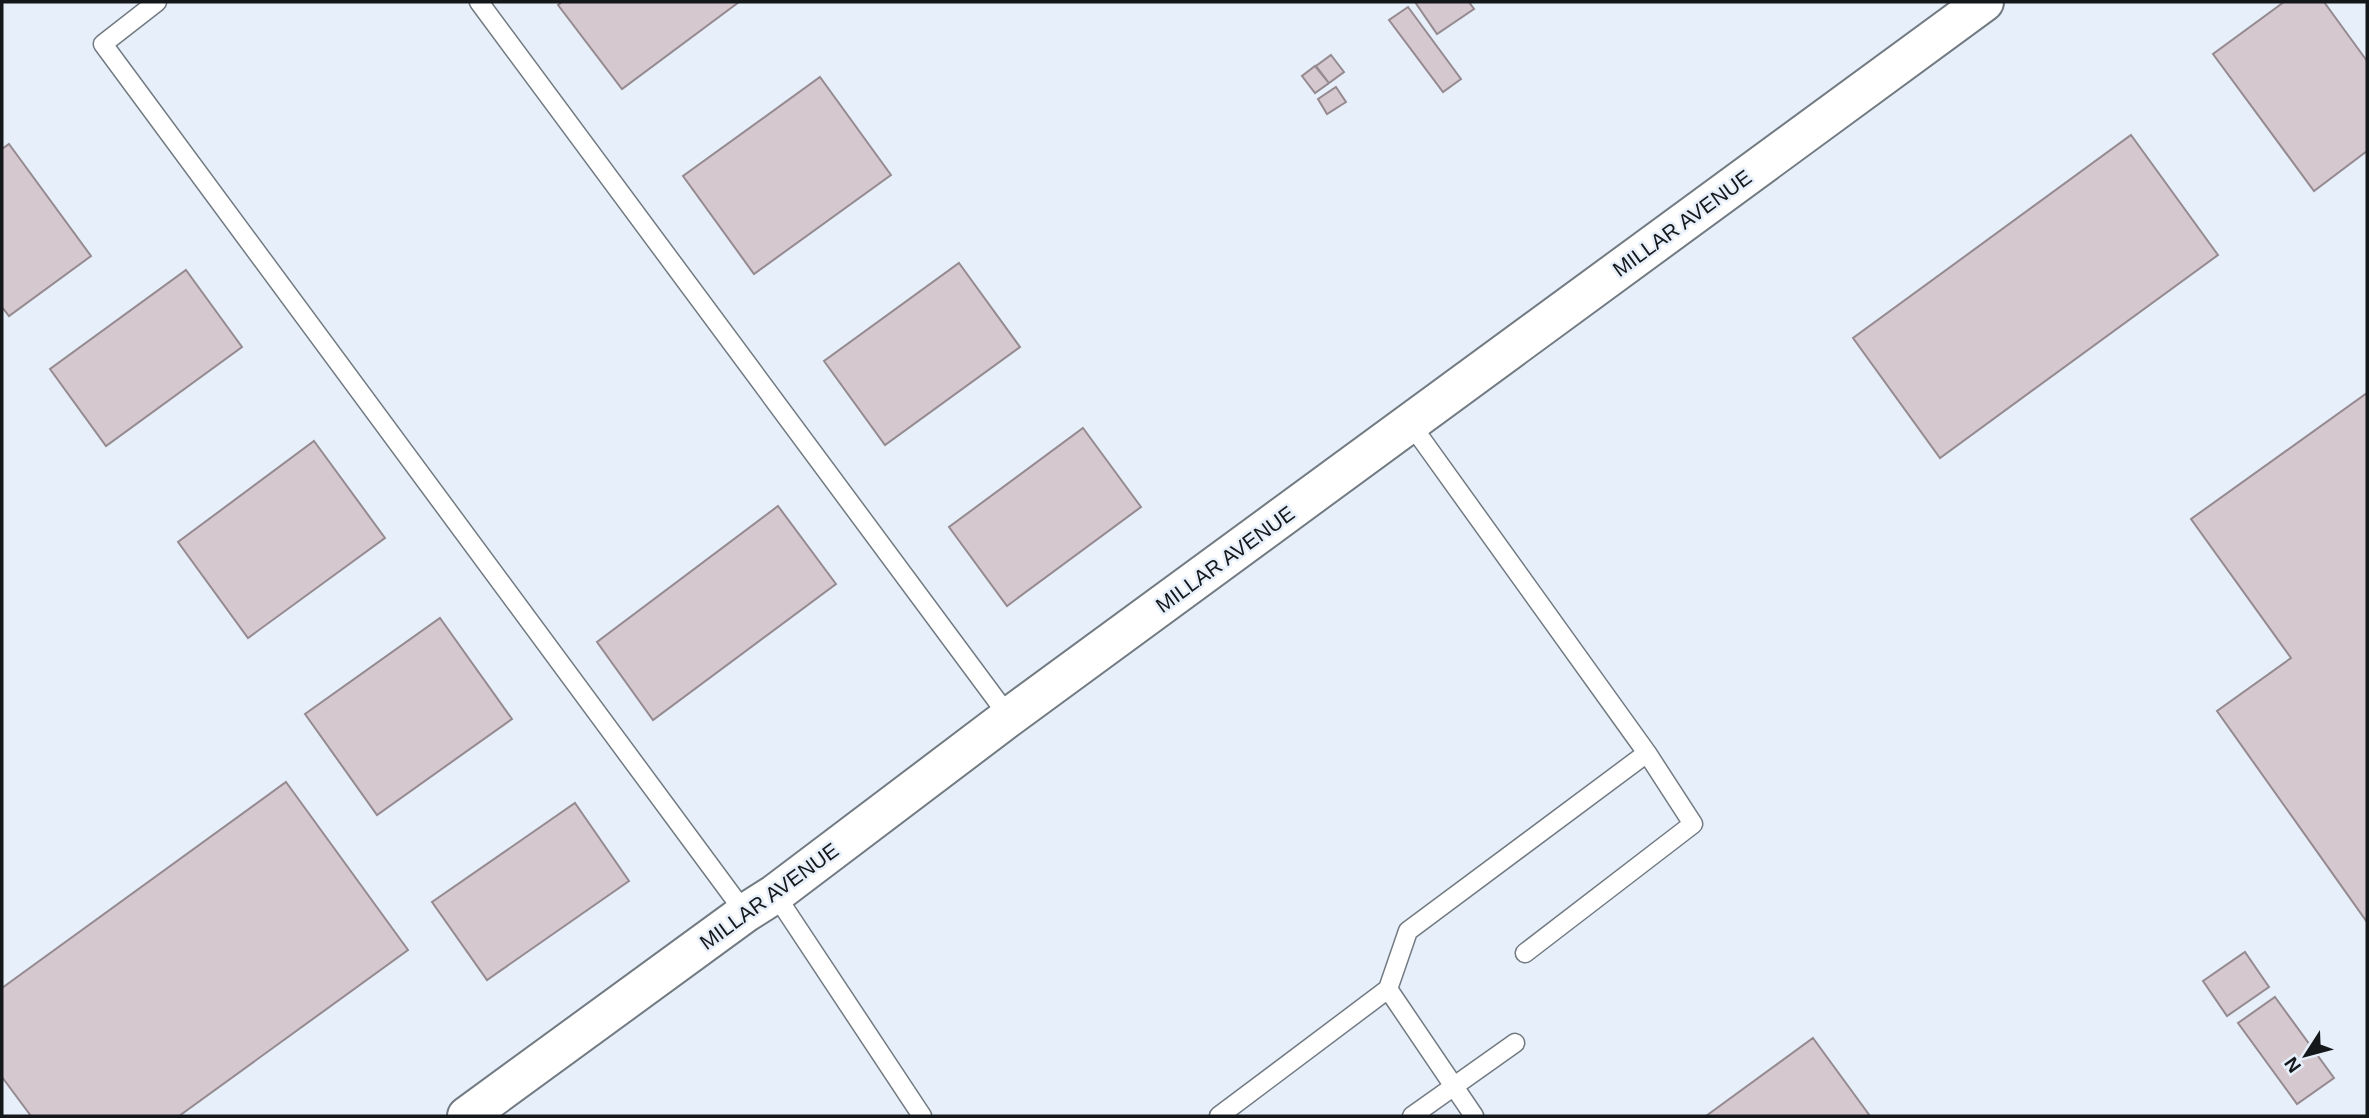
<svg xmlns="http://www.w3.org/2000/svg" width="2369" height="1118" font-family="Helvetica,sans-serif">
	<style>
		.building { fill: #d5c8cf; stroke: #958a90; stroke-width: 2 }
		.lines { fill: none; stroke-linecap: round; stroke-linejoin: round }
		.service-casing { stroke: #727a82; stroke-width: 21 }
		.tertiary-casing { stroke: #727a82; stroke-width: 42 }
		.service { stroke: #fff; stroke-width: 18 }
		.tertiary { stroke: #fff; stroke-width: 38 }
		.labels { text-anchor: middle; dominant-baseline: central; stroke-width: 5; stroke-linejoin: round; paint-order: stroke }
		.street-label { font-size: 21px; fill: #15181b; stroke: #e7f0fa }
	</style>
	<rect width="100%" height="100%" fill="#e7f0fa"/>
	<!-- building -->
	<path class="building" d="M562,2H739L622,89L558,5Z
		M1415,2H1469L1474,9L1437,34Z
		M2284,2H2324L2367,61V151L2314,191L2213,54Z
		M1408,7L1461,79L1443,92L1389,20Z
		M1331,55L1344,72L1329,83L1316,66Z
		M1315,66L1329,83L1315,93L1302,76Z
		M820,77L891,175L754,274L683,176Z
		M1336,87L1346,102L1327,114L1318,99Z
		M2131,135L2218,255L1940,458L1853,338Z
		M9,144L91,256L9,316L2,307V149Z
		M959,263L1020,347L885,445L824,361Z
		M186,270L242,347L106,446L50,369Z
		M2367,393V922L2217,711L2291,658L2191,519Z
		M1083,428L1141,507L1007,606L949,527Z
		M314,441L385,538L248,638L178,542Z
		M778,506L836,584L653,720L597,642Z
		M440,618L512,719L377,815L305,714Z
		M286,782L408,950L179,1116H31L2,1077V988Z
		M575,803L629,881L487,980L432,902Z
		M2245,952L2269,987L2227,1016L2203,981Z
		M2275,997L2334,1078L2297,1104L2238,1023Z
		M1813,1038L1870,1116H1706Z"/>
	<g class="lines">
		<defs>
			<path id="service" d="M157,2L103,44L745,913
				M479,2L1009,717
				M1410,423L1647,753L1408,931L1388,989L1474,1116
				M775,894L922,1116
				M1525,953L1693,824L1647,753
				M1219,1116L1388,989
				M1412,1116L1515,1043"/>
			<path id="tertiary" d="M467,1116L745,913L775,894L1009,717L1984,2"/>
		</defs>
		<!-- service casing -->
		<use href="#service" class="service-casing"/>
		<!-- tertiary casing -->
		<use href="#tertiary" class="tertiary-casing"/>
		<!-- service -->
		<use href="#service" class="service"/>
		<!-- tertiary -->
		<use href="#tertiary" class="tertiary"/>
	</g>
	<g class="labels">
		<!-- street labels -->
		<g class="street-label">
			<text transform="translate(1682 223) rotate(-36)">MILLAR AVENUE</text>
			<text transform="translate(1225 559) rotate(-36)">MILLAR AVENUE</text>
			<text transform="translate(769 896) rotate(-36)">MILLAR AVENUE</text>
		</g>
	</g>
	<!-- border -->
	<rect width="2369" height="1118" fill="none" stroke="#15181b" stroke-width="7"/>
	<!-- north arrow -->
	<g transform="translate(2306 1055) rotate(234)" stroke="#e7f0fa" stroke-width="5" paint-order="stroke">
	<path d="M0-5L12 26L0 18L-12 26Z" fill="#15181b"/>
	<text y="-10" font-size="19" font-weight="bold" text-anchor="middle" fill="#15181b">N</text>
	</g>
</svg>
